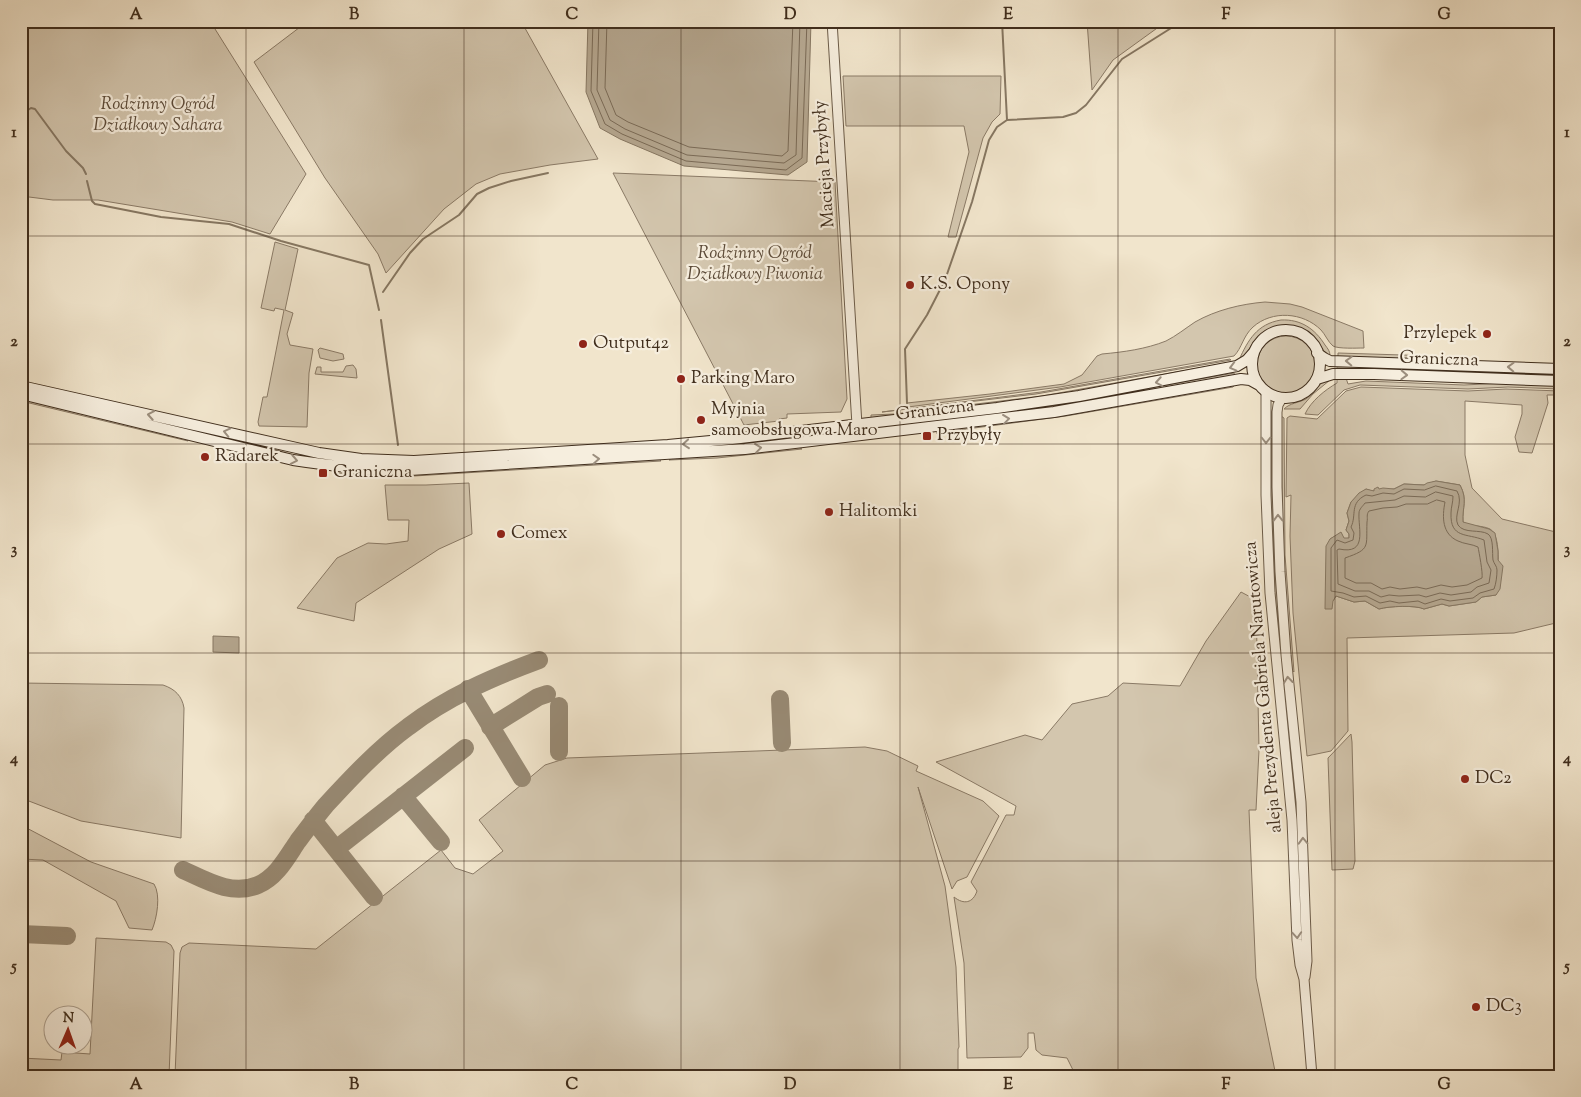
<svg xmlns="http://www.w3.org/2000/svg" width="1581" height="1097" font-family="'Sorts Mill Goudy',serif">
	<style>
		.green { fill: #d3c6ae; stroke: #8a7a66; fill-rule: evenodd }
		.water { fill: #b5a790; stroke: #867762 }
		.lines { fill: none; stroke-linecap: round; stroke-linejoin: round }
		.shore { stroke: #7a6a56; stroke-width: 1 }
		.stream { stroke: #867762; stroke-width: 2 }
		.taxiway { stroke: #988a74; stroke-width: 18 }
		.tertiary-casing { stroke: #6c5c49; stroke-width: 11 }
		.secondary-casing { stroke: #402e1d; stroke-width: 12 }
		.tertiary { stroke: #f6eede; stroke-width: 9 }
		.secondary { stroke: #f6eede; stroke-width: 10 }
		.oneway { stroke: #9b8e7e }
		.grid { fill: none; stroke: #402e1d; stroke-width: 1; stroke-opacity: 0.55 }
		.poi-dot { fill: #8f2418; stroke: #f6eede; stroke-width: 2 }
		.labels { text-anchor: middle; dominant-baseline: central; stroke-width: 4.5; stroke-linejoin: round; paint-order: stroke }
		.park-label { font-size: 18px; font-style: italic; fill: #5d4c3a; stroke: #f6eede }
		.street-label { font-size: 18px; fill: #402e1d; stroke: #f6eede }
		.poi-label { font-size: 18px; fill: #402e1d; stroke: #f6eede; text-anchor: start }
		.neatline { fill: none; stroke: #402e1d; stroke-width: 2 }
		.grid-label { font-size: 16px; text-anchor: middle; font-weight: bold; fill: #402e1d }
	</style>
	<rect width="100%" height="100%" fill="#f1e5cc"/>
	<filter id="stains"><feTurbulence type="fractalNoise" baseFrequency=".004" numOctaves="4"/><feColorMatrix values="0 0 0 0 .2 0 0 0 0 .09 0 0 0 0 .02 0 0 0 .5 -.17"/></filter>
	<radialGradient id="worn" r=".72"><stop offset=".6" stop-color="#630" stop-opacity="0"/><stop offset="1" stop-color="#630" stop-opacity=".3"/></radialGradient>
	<!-- green -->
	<path class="green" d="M21,21H210L306,174L270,234L232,222L98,200H53L21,196Z
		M308,21H521L598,159L550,165L500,174L476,184L444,209L386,273L378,254L325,178L254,62Z
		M1087,21H1171L1160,26L1113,60L1092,90Z
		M843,76H1001L1000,114L992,122L983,138L956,237H948L969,152L964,126H846Z
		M613,173L835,182L847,399L841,412L787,414V418L779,419V421L744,425Z
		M275,242L298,249L285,310L293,313L287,334L290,345L313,349L309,373L307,427L259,426L258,422L263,397H267L284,310L275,308L274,311L261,308Z
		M1265,302L1290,304L1302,307L1363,331L1364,348C1357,348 1338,349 1333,346C1328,342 1325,334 1321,330C1303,312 1272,310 1253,327C1243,336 1242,348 1234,356L1060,387L908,407L907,403L990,394L1064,384L1082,375L1097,356L1102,354C1124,352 1146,349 1166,341C1176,336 1186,328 1195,322C1216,310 1241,304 1265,302Z
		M1281,320C1301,319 1315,329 1325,345C1328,349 1330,351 1330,356C1321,351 1318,340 1309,333C1293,321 1269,323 1256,339C1248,348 1249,354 1239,360C1248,340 1257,324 1281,320Z
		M1257 365a29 29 0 1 1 58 0a29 29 0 1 1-58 0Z
		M320,348L343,354L344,359L333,361L320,358L318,350Z
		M1338,353L1435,356L1433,360L1338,357Z
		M1230,359L1231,360L1036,394L882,412L1041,392Z
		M1232,362L1062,395L871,419V415L894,414L1042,396Z
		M353,365L356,369L357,378L315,374L317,367H321V372H343L346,366Z
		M1337,365L1560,373V377L1337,368Z
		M1234,373L1235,376L1069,406L873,430L872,427L1099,397Z
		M1337,377L1346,378L1348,384L1366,381L1464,385L1504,383L1560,385V389L1508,387L1468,389L1360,385L1344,390L1318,415L1305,414C1311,401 1325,390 1337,383Z
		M1330,380L1313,394L1300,409H1284C1290,403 1298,403 1306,399C1313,394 1318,387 1323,381Z
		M1236,384L1233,387L1066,416L936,433L945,430L1012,422Z
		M1361,387L1468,391L1506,389L1560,391V395H1547L1548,403L1532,453L1519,452L1515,437L1522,414V405L1465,401V455L1472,488L1502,519L1560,533V556L1555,574L1557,592L1560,596V622L1514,633L1347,638L1348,731L1331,751L1307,756L1293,613L1290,536L1291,495L1286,497L1287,418L1290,416L1317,419L1346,391ZM1436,481L1460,485C1468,500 1462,507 1463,522C1471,527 1482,525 1490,529C1503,536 1497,581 1496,595L1482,597L1476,602L1449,606L1442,604L1424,609C1416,605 1389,606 1379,609L1365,601L1354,602L1336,596L1333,601L1330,539L1341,533L1344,539L1349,538V534L1346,530L1349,521L1347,513L1351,502L1366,489L1372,491L1394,489L1404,484L1424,485Z
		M21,399L187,439L188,441L21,401Z
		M1270,414H1273V512L1276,584L1298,818H1296C1291,763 1284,708 1279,652C1272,573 1270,493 1270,414Z
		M1281,416L1284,418L1285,555L1294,672L1292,670L1283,557Z
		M868,428L869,431L753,444L678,450Z
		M798,447L802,449L717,458L669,460L672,458Z
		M659,459L661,461L414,476H365L332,473L341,471L402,474Z
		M469,483L472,534L439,549L356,603L354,621L297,608L337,558L368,543L386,544L408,541L409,520H388L385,485H426Z
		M1241,592L1256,600L1259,750L1256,810H1249L1256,978L1276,1076H1076L1067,1058L1042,1055L1036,1050L1034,1033H1028V1048L1021,1057L967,1058L964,963L954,897C964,905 973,903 977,891L971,882L1006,815H1014L1016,806L936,762L1025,735L1042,740L1072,704L1108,696L1123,683L1180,686L1206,641Z
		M21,683L163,685C175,689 182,696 184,708L181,838L81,821L21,798Z
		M1351,734L1352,742L1355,861L1353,869L1332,870L1328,758Z
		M865,747L887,751L918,766L916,771L983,801L999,816L967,877L957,881L952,889L918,787L945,886L956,967L959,1047L958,1049V1076H175L180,953L182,947L189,943L316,949L441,850L455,868L473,874L503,851L479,820L545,765L567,758Z
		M21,825L91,862L154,884C161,895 157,918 152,930L129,928L116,901L43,860L21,859Z
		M96,938L166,942L171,945L174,951L169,1076H21V1058L61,1060L62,1052L90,1054Z"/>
	<!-- water -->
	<path class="water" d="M588,21H811L807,162L788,175L684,166L620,139L600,128L586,92Z
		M1436,481L1460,485C1468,500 1462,507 1463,522L1489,529L1495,533L1498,551V560L1503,566L1500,589L1496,595L1482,597L1476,602L1449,606L1442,604L1424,609C1416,605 1389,606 1379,609L1365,601L1354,602L1336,596L1333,601L1332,609H1325L1326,546L1330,539L1341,532L1344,538H1349V534L1346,530L1349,521L1347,513L1351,502L1359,493L1366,489L1374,491V489L1378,487L1379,489L1383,488L1394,489L1404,484L1424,485L1427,483Z
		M213,636L239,637V653L213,652Z"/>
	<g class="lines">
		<!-- shore -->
		<path class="shore" d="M593,21L591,91L605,124L622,134L686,161L786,170L802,158L807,21
			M599,21L597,90L610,120L625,129L687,155L784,163L796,155L800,21
			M607,21L605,88L616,115L628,122L689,147L782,156L788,151L793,21
			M1436,486L1457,491C1464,503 1453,515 1458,525C1464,534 1480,529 1488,534C1494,538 1492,553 1493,560C1494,564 1497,566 1497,570C1497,576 1496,584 1494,589L1480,593L1473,598L1450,601L1441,599L1425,604L1418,601L1399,603L1390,601L1380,603L1366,596L1354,597L1343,593L1331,591V548L1337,540L1345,543L1353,540L1354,533L1351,527C1357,515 1349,503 1366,495L1372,496L1383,493L1394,494L1404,489L1424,490Z
			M1436,492L1453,496C1453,503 1451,507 1451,513C1450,539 1467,533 1484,540L1487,562L1491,570L1489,583L1477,587L1471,592L1451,595L1440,593L1426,597L1419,595L1399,596L1389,595L1381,597L1369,591H1355L1338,584L1337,550L1339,549C1368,555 1358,529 1359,513C1359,509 1363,506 1365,503L1395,500L1404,496L1425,497Z
			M1437,500L1445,502C1442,517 1442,534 1458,541C1464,544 1472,544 1478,547C1479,552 1483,573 1482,578L1467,585L1452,587L1441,585L1426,589L1417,587L1400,589L1390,587L1382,589L1371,583H1356L1345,578V558C1371,549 1366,547 1367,522C1368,517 1366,515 1369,511L1383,508L1397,507L1406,504H1427Z"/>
		<!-- stream -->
		<path class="stream" d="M1002,21L1007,120
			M1223,21L1237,24
			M1243,26L1269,24L1273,21
			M25,112L31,108L35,109L66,151L83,168L86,174
			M87,181L92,201L95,204L161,217L229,224L281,241L369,265L379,310
			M383,292L410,253L423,239L459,215L477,194L489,188L511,181L548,173
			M381,320L398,445
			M907,403L905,349L927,315L945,280L972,202L989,140L997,127L1007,120L1063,117L1076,113L1086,105L1122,59L1176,25L1186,21"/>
		<!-- taxiway -->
		<path class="taxiway" d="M468,689L522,778
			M780,699L782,743
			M490,727L538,697L547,694
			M559,752V706
			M403,796L441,842
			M313,820L374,897
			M336,849L465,748
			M183,870C207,881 232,896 258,885C277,877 287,857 298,841C307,829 316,817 326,805C351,778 378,749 408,727C447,697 493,677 539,660
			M21,934L67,936"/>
		<defs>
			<path id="tertiary" d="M832,21L857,425
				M1266,391V495L1270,593L1292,820L1297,940L1300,965L1304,979L1312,1076
				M1282,398L1278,405L1277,412V487L1280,572L1286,655L1301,802L1307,961L1305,977"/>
			<path id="secondary" d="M1252 364a34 34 0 1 1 68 0a34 34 0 1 1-68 0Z
				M1317,353L1324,358L1330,361L1560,369
				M1317,379L1333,374H1374L1560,381
				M21,386L319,453L361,459L414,461L668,445L732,439L997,408L1079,396L1237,366L1247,360L1254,352
				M21,394L293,460C332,466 370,470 410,470L745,449L1054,412L1241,379L1250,380L1259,385"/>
		</defs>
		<!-- tertiary casing -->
		<use href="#tertiary" class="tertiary-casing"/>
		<!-- secondary casing -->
		<use href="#secondary" class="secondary-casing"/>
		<!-- tertiary -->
		<use href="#tertiary" class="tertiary"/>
		<!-- secondary -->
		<use href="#secondary" class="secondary"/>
	</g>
	<!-- one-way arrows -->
	<defs><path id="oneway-chevron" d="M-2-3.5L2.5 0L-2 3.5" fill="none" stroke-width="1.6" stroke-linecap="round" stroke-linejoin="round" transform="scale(1.25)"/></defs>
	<g class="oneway">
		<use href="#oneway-chevron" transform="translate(1349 361) rotate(-178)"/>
		<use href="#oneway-chevron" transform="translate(1233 367) rotate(165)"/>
		<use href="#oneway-chevron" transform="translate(1511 367) rotate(-178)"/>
		<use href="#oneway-chevron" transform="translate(1404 375) rotate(2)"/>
		<use href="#oneway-chevron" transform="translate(1159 382) rotate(170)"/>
		<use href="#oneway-chevron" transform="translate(151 415) rotate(-170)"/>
		<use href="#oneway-chevron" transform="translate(1006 419) rotate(-7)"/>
		<use href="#oneway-chevron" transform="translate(227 432) rotate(-167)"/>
		<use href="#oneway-chevron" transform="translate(1266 440) rotate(90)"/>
		<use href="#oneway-chevron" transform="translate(686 444) rotate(175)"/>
		<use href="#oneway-chevron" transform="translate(758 448) rotate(-7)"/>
		<use href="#oneway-chevron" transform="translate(596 459) rotate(-3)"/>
		<use href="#oneway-chevron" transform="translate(294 460) rotate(11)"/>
		<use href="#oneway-chevron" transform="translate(1278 518) rotate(-91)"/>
		<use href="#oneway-chevron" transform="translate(1288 680) rotate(-96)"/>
		<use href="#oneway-chevron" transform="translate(1303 841) rotate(-92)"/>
		<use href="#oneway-chevron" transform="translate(1297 935) rotate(86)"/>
	</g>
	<!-- grid -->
	<path class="grid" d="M246,21V1076M464,21V1076M681,21V1076M900,21V1076M1118,21V1076M1335,21V1076M21,236H1560M21,444H1560M21,653H1560M21,861H1560"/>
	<!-- markers -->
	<g class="poi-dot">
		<circle cx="910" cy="285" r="5"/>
		<circle cx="1487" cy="334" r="5"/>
		<circle cx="583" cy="344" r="5"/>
		<circle cx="681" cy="379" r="5"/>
		<circle cx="701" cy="420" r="5"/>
		<rect x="922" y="431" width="10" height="10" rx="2.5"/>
		<circle cx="205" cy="457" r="5"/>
		<rect x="318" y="468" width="10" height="10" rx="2.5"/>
		<circle cx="829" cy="512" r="5"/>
		<circle cx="501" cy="534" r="5"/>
		<circle cx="1465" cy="779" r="5"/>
		<circle cx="1476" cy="1007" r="5"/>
	</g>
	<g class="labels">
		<!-- park labels -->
		<g class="park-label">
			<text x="158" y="105">Rodzinny Ogród<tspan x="158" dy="21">Działkowy Sahara</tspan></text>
			<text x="755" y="254">Rodzinny Ogród<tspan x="755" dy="21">Działkowy Piwonia</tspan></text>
		</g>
		<!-- street labels -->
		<g class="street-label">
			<text transform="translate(825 164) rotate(-94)">Macieja Przybyły</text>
			<text transform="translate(1439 360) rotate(2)">Graniczna</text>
			<text transform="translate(935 411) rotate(-7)">Graniczna</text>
			<text transform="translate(1264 687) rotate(-95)">aleja Prezydenta Gabriela Narutowicza</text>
		</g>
		<!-- poi labels -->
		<g class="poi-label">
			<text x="920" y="285">K.S. Opony</text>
			<text x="1477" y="334" text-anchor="end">Przylepek</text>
			<text x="593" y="344">Output42</text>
			<text x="691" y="379">Parking Maro</text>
			<text x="711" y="410">Myjnia<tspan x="711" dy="21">samoobsługowa Maro</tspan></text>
			<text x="937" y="436">Przybyły</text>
			<text x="215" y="457">Radarek</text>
			<text x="333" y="473">Graniczna</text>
			<text x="839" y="512">Halitomki</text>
			<text x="511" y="534">Comex</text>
			<text x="1475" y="779">DC2</text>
			<text x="1486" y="1007">DC3</text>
		</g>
	</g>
	<!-- margin -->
	<rect width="1581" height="1097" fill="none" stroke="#f1e5cc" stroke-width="55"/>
	<!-- north arrow -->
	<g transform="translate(68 1030) rotate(2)"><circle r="24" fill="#f6eede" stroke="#ada191"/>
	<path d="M0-4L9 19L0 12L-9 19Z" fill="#8f2418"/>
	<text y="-8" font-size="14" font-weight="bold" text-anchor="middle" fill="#402e1d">N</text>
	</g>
	<rect x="28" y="28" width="1526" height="1042" class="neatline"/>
	<g class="grid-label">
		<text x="136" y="19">A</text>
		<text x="354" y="19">B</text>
		<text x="572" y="19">C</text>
		<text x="790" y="19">D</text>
		<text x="1008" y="19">E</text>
		<text x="1226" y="19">F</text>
		<text x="1444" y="19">G</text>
		<text x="14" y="137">1</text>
		<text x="1567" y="137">1</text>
		<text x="14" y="346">2</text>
		<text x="1567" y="346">2</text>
		<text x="14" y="554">3</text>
		<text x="1567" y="554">3</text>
		<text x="14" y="763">4</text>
		<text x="1567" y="763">4</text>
		<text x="14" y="971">5</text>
		<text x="1567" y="971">5</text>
		<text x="136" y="1089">A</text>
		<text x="354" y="1089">B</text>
		<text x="572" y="1089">C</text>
		<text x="790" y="1089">D</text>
		<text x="1008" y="1089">E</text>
		<text x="1226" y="1089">F</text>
		<text x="1444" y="1089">G</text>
	</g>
	<rect width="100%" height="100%" filter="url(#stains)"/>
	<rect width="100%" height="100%" fill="url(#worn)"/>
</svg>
